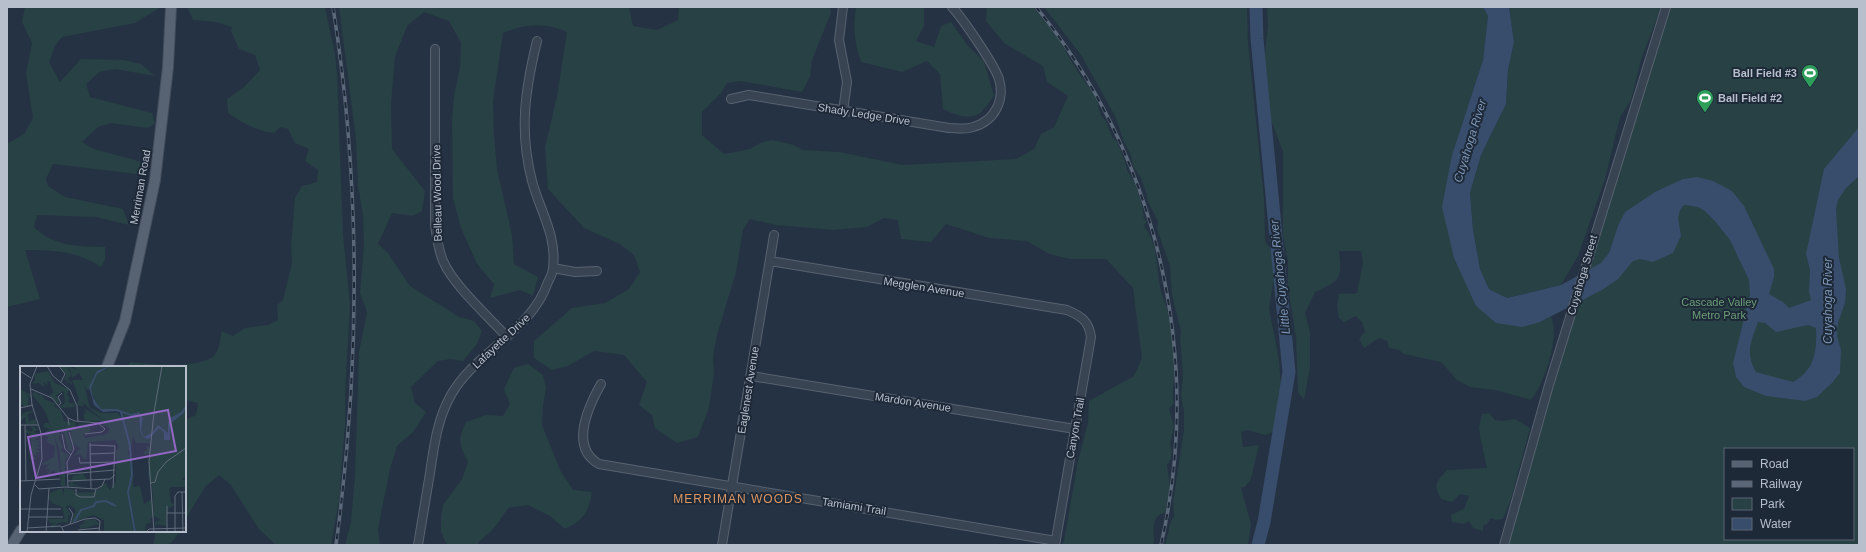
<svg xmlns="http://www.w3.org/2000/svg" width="1866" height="552" font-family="Arial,sans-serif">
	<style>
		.green { fill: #274144; fill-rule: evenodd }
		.water { fill: #384d6b; fill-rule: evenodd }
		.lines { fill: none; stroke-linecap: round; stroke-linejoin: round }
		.river { stroke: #384d6b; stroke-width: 13 }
		.minor-casing { stroke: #586270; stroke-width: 10 }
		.major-casing { stroke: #434d5c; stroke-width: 12 }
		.minor { stroke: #394452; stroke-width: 8 }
		.major { stroke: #576372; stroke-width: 10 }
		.rail-casing { stroke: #5b687a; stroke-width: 3.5 }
		.rail { stroke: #1e2938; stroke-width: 2; stroke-dasharray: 6; stroke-linecap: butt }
		.labels { text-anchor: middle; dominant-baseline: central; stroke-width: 4; stroke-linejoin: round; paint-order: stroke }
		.poi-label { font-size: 11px; font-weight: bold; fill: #b7bfcc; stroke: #1e2938; text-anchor: end }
		.street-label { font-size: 11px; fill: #b7bfcc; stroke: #1e2938 }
		.park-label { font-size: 11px; fill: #6c9e77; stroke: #1e2938 }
		.water-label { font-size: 12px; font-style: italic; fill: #7c95b5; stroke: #1e2938 }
		.neighbourhood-label { font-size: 12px; letter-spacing: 1px; fill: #db9663; stroke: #1e2938 }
		.inset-river { fill: none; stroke: #384d6b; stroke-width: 2 }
		.inset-road { fill: none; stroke: #5f6a7a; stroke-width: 1 }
		.view { fill: #9367c4; fill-opacity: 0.15; stroke: #9367c4; stroke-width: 2 }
		.inset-edge { fill: none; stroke: #b7bfcc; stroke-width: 2 }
	</style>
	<rect width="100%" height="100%" fill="#253243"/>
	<!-- green -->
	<path class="green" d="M25,7H161L135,23L62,37L55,46L49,62L60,82L81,59L123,60L141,64L155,76L115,69L99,72L86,84L90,97L152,113L155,124L147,128L111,123L98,127L82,142L94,149L142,162L146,173L137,174L53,164L46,179L48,186L65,197L123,209L129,225L96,217L37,215L34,227C54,247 78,246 105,247V260L101,267C77,251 54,250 25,250L40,299L7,307V144L24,134L33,118L26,73L32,43L22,22Z
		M187,7H325L335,54L337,74L343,234L350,305L345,394V425L339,500L331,545H276L258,528L231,485L219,475L205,487L185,520V420L196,415L198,403L185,400V367H126L131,362C148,364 206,370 216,353C220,348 220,337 222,331L233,336L245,328L268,325L278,320L277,305L283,300L292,263L291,246L295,198L302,186L317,182L318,170L305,161L309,149L295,143L288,129L280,127L274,133C257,131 242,123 228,113L227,99L244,87L260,70L255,55L239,49L231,31L232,27L216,22L193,20Z
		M339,7H629L633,26L657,30L678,20L679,7H830L831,13L812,60L810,77L802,92L741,81L727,83L721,93L702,112V135L724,154L750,149L760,143L772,140L794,145L802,150L839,152L903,165L1016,159L1034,149L1041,134L1054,127L1068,96L1047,82L1043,66L1004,43L986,21L987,7H1033L1058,38L1078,72L1096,97L1101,116L1106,121L1112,137L1117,142L1125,161L1127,170L1135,184L1142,205L1144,219L1147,221L1144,226C1158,244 1156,265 1160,287C1161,293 1164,299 1166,305C1171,325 1174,348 1175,369C1175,382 1171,389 1174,403L1169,409L1174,426L1170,444L1172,451L1171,459L1167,465L1170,488L1166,511C1164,514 1160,514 1158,516C1150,524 1156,536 1153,545H1062L1064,541L1078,461L1088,423L1089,401L1134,376L1142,358L1133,288L1106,259H1070L1049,254L1027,241L989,238L946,224L931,242L901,239L898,220L884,218L867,227L833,230L776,225L750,219L743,230L736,272L717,335L713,357L714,374L709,407L698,437L677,443L655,428L652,415L639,405L647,382L624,355L594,351L568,366L552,370L534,358V341L572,308L605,303L629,289L640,272L634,255L620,244L584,228L548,189L545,147L557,96L567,32C545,22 524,24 503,33L493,101L494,135L497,169L512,235L514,264L538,277L533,296L520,290L490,298L494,284L477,264L461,228L453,198L452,121L454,96L460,67L461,43L449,21L424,12L407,26L395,57L391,104L392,149L425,191L422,211L413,216L392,213L378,244L388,253L410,286L459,317L474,321L482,331L477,344L463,361L451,359L438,361L411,387L415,403L426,412L413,432L397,446L390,469L378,529L380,545H345L351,522L355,475L359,352L367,312L360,293L364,246L363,215L358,186L356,139Z
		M856,7H924V26L916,41L934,47L941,26L951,22L968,46L984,61L994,96C990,101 985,109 980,113C970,121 952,114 943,109L940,74L927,61L902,72L861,62C854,41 853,28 856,7Z
		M1044,7H1247L1248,43L1264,198L1265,241L1271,250L1276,266L1269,308L1279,360L1281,386L1280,411L1275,431L1265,435L1247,430L1241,432L1243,447L1259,445L1251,479L1245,487L1241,488L1251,524L1248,545H1165L1171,521L1174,516L1173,502L1184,430V411L1181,395L1183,375L1180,338L1181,331L1172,295L1170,266L1157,229L1158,221L1148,202L1147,195L1141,178L1133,166L1131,155L1124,142L1115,116L1081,55Z
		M1267,7H1483L1488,16L1483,60L1452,155L1476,306L1540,322L1551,316C1560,337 1545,383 1531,400L1496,390L1470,387L1457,380L1441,362L1404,354L1399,350L1389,348L1387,341L1379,338L1364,348L1359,339L1365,332L1362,322L1356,316L1344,322L1339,318L1337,306L1339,294C1346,292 1351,295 1357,293L1363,262L1361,251H1339C1342,279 1341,280 1315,292L1305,313L1310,333V368L1304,400L1298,392L1296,337L1288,287V261L1283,235V152L1273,125L1269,117L1267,104L1268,85L1263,70L1268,25Z
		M1509,7H1661L1641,60L1631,100L1620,117L1605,179L1578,256L1561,285L1507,298L1489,289L1480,269L1473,230L1470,193L1481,155L1506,104L1508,70L1514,42Z
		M1666,7H1859V545H1504ZM1725,449H1853V539H1725Z
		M528,364L543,375L546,388L543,405L542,425L560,470L573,490L592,492C589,513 583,520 565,529L550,516L528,505L508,508C502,517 496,527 488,534C483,538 481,539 477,545H447L441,532V517L443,505L462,479L468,462C459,444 457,441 466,422L486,415L503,416L510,404L504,389L514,368Z
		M1489,413L1495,420L1503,421L1515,419L1530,428L1511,499L1503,519L1496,520L1491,518L1487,524L1483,526V531L1473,528L1469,521L1464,524L1452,522L1451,515L1464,509L1469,496L1460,494L1452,502L1441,499C1433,484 1436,482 1447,470L1487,468L1480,436L1479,427L1482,414Z
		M156,531H179C172,546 169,545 153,545Z"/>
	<!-- water -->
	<path class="water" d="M1483,7H1509L1514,42L1508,70L1506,104L1481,155L1470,193L1473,230L1480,269L1489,289L1507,298L1561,285L1601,263L1609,253L1618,226L1625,212L1655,192L1683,179L1697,177L1713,181L1732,191L1744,206L1774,269V277L1769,294L1783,302L1789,308L1811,300L1809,292L1810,270L1806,254L1824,169L1859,127V176L1846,188L1838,200L1836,209L1839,258L1846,289L1845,303L1838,323L1837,336L1841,350L1840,373L1832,383L1817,397L1805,401L1766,396L1744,387L1736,377L1733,363L1750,295L1749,280L1730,240L1714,220L1705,211L1698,207L1684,205L1680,210L1678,218L1681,236L1673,253L1653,262L1640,259L1633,261L1618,279L1602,290L1540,322L1522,327L1496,323L1476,306L1454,258L1442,207L1452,155L1483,60L1488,16ZM1758,322L1765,323L1776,332L1808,325L1816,328C1817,351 1815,370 1793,382L1756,372C1745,353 1751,341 1758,322Z"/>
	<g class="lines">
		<!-- river -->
		<path class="river" d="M1256,7L1257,39L1289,372L1264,522L1258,545"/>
		<defs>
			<path id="minor" d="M435,49V225C437,237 438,249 443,261C454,286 488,316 507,337
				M731,99L749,95L949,128C957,128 966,130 973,127C995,121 1005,100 999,79C994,64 963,19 952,7
				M843,111L847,82L839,40L843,7
				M770,261L1067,310C1081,316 1089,321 1091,337L1055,545
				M553,268L575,272L597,271
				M751,376L1075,429
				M601,384C588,407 569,447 599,464L1056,541
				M418,545C422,521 426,497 430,473C434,446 437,420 451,395C476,351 531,332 548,282C550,278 553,273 553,268C557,235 540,211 532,181C519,131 525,90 537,41
				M722,545L774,235
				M1504,545L1549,385L1666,7"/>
			<path id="major" d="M107,367L125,321L155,180L168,67L171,7
				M12,545L21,530"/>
		</defs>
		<!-- minor casing -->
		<use href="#minor" class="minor-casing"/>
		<!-- major casing -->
		<use href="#major" class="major-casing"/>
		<!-- minor -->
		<use href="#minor" class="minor"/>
		<!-- major -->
		<use href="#major" class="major"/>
		<defs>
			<path id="rail" d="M333,7C361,184 360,368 336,545
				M1036,7C1158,157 1204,357 1161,545"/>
		</defs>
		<!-- rail casing -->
		<use href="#rail" class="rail-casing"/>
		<!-- rail -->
		<use href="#rail" class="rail"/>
	</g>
	<!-- icons -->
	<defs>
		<symbol id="stadium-pin" viewBox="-11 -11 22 30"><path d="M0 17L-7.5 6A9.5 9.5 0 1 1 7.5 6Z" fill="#2e9e5b" stroke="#1e2938"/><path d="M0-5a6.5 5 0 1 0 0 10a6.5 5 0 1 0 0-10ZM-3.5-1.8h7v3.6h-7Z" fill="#fff"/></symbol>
	</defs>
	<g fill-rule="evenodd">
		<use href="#stadium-pin" x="1800" y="63" width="20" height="27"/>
		<use href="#stadium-pin" x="1695" y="88" width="20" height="27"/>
	</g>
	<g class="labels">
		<!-- poi labels -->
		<g class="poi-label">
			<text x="1797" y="73">Ball Field #3</text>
			<text x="1718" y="98" text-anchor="start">Ball Field #2</text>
		</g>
		<!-- street labels -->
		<g class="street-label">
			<text transform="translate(864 114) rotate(9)">Shady Ledge Drive</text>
			<text transform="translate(140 187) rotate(-80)">Merriman Road</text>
			<text transform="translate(437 193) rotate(-91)">Belleau Wood Drive</text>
			<text transform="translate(1582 275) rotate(-74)">Cuyahoga Street</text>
			<text transform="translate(924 287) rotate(9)">Megglen Avenue</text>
			<text transform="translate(501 341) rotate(-43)">Lafayette Drive</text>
			<text transform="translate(748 390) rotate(-81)">Eaglenest Avenue</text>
			<text transform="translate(913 402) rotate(9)">Mardon Avenue</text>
			<text transform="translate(1075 428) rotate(-80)">Canyon Trail</text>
			<text transform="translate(854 506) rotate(9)">Tamiami Trail</text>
		</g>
		<!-- park labels -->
		<g class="park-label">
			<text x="1719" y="302">Cascade Valley<tspan x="1719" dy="13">Metro Park</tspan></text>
		</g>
		<!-- water labels -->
		<g class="water-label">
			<text transform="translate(1470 141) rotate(-73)">Cuyahoga River</text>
			<text transform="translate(1280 277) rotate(-96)">Little Cuyahoga River</text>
			<text transform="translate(1828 301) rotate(-90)">Cuyahoga River</text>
		</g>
		<!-- neighbourhood labels -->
		<g class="neighbourhood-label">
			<text x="738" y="499">MERRIMAN WOODS</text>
		</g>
	</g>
	<!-- overview -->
	<g transform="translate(20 366)">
		<rect width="166" height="166" fill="#253243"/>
		<path d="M40,0H48L51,10L47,13L52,17L51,19L49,16L45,18L48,15L44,14L46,9ZM49,0L56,4L54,0H166V109L162,114H166V121H151L149,124L151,137L155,138L150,142L149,140L146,160L137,158L135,161V156L141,154L134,150L130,153L131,157L126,158L125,166H116L109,124L113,109V121L120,120L124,138L132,133L134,149L132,120L128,109L129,87L125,89L123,86L127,84L126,80L130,81V77H116L113,70L111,81L102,47L114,51L119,49L120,65L125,73L129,72L130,75L131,65L130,69L124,71L121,64L123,52L117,46L111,48L99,44L81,43L74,33L71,24L66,23L64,18L70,42L82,47H98L101,51L110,83L108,85L112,106L108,123L114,166H84V154L74,149L51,157L56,144L50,139L46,141L51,149H48V157L43,136L44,122L55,124L54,127L75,126L85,117L90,124L96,115V85L99,81L95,74L68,76L66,94L60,88L54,90L60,82L52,77L51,65L47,66L53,84L49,86L44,67L40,66L39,73L43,81L40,84L49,89L45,94V120H41L40,110L33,104L28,110L29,103H26L29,98L23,99V97L34,91L35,80L27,76L28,71L22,68L30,63L23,61L25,57H29L35,72L42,118L39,82L25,45L12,28L16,25L17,28L21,29V27L24,33L36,38L34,40L41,45L44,55L55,56L56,64L59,62V57L70,58V66L63,69L65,72L87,68L90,63L80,55H66L63,49L66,46L64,42L83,54L62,36L64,41L57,39L59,32L52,14H63L59,7L52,12ZM28,5L35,17L49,23L47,29L50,33L48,34L49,37H54L55,41L41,42L40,40L45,37L44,25L36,29L39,36L38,38L29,29L33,27L30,15H27L28,20L24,16V21L19,17L11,18L15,15V8ZM0,23L11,29V32L5,27L9,32L8,40L4,42L3,38L0,41ZM12,45L14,46L8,48L9,55L16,53V59L6,58L5,51L0,56L1,50L5,46ZM13,60L18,64L13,66L21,69L13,75L14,76L15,74H21L16,76L21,77L17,80L22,82L15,83L21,86L14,87L20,89H14L16,93L11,94L9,81L12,79L10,67H6V63L11,66L13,64L10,61ZM63,107L67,114L51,117L62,121L49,120L53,110ZM42,122L48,158L46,156L38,157L32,163L31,159L36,157H30L28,153H45L42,141L32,137L29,133L30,127ZM65,153L76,154L79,158L61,163L59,159L63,158Z" fill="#274144"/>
		<path d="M90,0L77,8L71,22L73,32L81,43H97L111,48L119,46L123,52L121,64L124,71L132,67L138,59L148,67V57L150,52L161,46L166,39L164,47L150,58V74H144V66L139,62L129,73L124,72L120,65L119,49L114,51L96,45L83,46L74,39L69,21L77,5Z" fill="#384d6b"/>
		<path class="inset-river" d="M101,46L110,80L112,109L108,126L115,166M54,156L61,144L74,140L76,136L86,135L96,140"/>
		<path class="inset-road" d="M27,0L33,10L50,24L57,40L58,56M39,0L45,8L41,16M0,5L11,12M11,23L32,32L48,52L49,59M38,40L41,37L38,31L42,27M0,42L13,39M48,52L55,55L78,57L85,63L82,66L65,68M0,59H18M5,59L6,115M42,68L45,83L51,89M70,77L71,123M70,79L95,80L93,122M70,88L95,87M59,91L60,97L95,96M48,108L95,104M0,115L40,113M48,115L90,113L95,109M131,117L135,116L138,106L146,96L166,82M15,119L19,123L45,121L76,123L82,120L85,113M48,121L47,96L54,83L49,66M56,123V129L60,131H74L76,123M162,126L163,166M49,142L53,148L50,158M0,143H41M147,147H166M9,151H43M42,161L65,153L75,152L80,155L79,166M7,162L41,160L44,166M58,164L80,162M7,166L11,129L22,93L21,67L12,39L10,18L17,0M26,166L29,122M126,166L129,163L166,162M134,166L129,95L134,46L142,0M147,166V140M155,166V130L158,126H166"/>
		<path class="view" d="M148,44L156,85L16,112L8,71Z"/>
		<rect width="166" height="166" class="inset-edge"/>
	</g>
	<!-- border -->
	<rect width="1866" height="552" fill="none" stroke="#b7bfcc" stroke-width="16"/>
	<!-- legend -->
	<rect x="1724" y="448" width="130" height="92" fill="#1e2938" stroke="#5b6573"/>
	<rect x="1732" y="461" width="20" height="6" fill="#576372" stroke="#5b6573"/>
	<text x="1760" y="468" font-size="12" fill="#b7bfcc">Road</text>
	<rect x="1732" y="481" width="20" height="6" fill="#5b687a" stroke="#5b6573"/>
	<text x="1760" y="488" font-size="12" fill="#b7bfcc">Railway</text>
	<rect x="1732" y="498" width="20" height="12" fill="#274144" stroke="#5b6573"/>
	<text x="1760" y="508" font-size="12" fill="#b7bfcc">Park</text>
	<rect x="1732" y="518" width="20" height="12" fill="#384d6b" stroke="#5b6573"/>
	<text x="1760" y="528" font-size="12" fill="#b7bfcc">Water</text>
</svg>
